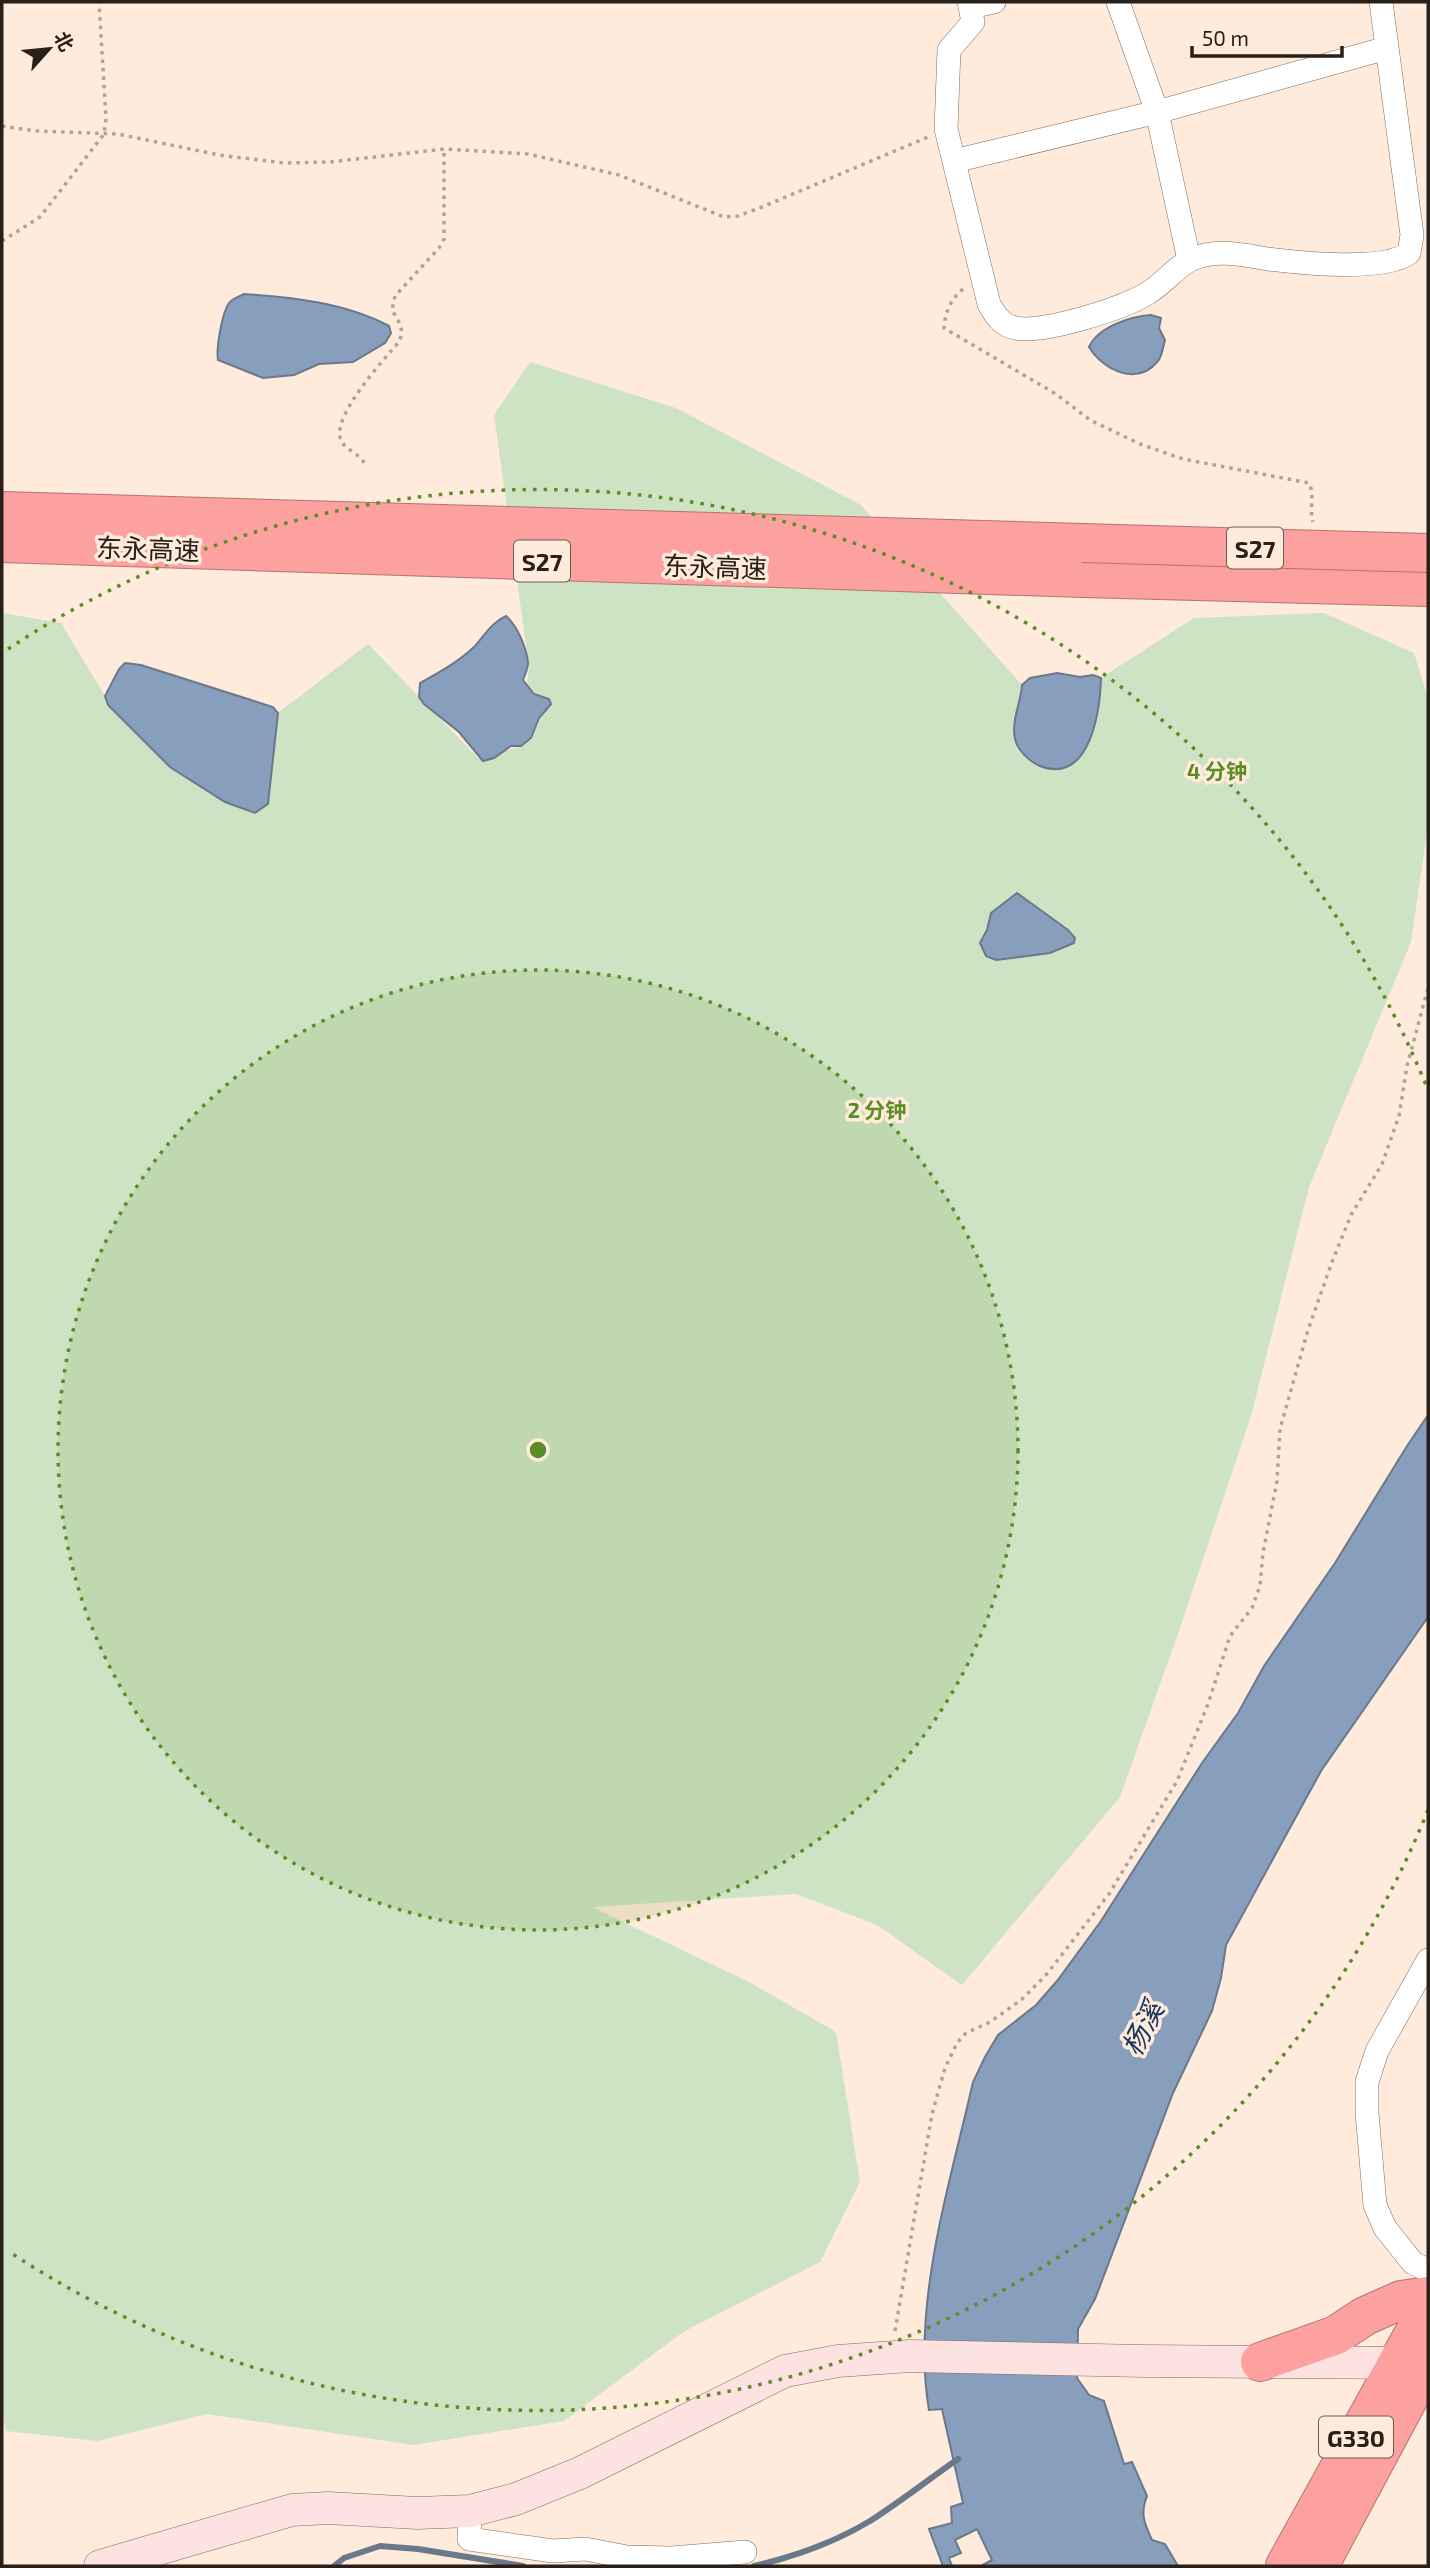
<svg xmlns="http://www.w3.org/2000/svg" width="1430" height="2568" font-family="'Exo 2','Noto Sans SC',sans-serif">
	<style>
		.green { fill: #cde3c3 }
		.water { fill: #879ebc; stroke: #6b788b; stroke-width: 2 }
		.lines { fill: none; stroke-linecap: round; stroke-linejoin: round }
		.stream { stroke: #6b788b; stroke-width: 6 }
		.street-casing { stroke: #7f6b59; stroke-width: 24 }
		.secondary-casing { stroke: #7f6b59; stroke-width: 33 }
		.highway-casing { stroke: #b37371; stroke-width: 40 }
		.path { stroke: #b2a296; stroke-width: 3.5; stroke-dasharray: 3.5 5; stroke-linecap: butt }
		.street { stroke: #fff; stroke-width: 23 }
		.secondary { stroke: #fee2e2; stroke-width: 32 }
		.highway { stroke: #fda0a0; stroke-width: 38 }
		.highway-bridge-casing { stroke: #b37371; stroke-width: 40; stroke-linecap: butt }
		.highway-bridge { stroke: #fda0a0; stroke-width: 38 }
		.ring { fill: none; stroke: #5a8d24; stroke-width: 3.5; stroke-dasharray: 3.5 7 }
		.labels { text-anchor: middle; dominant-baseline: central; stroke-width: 7; stroke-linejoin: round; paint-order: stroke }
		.shield { fill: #feebdb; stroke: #695d53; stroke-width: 2 }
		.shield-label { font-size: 24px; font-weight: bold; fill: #292019 }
		.street-label { font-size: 26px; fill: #292019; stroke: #feebdb }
		.water-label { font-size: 28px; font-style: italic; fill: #17355f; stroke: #feebdb }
		.centre { fill: #5a8d24; stroke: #feebdb; stroke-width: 3.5 }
		.ring-label { font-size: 21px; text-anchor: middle; font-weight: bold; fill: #5a8d24; stroke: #feebdb; stroke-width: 7; stroke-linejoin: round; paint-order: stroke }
	</style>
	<rect width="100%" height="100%" fill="#feebdb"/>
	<!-- green -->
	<path class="green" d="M530,362L676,408L861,505L1022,685L1014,725L1058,768L1101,678L1194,618L1324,613L1414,653L1428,698V825L1411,942L1309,1187L1251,1416L1179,1631L1120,1797L962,1985L877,1925L796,1894L592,1907L749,1982L836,2032L860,2182L820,2262L683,2332L564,2421L413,2445L207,2414L97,2441L6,2431L2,2411V613L61,623L105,696L255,813L278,713L368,644L479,759L521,746L529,666L494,415Z"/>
	<!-- water -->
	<path class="water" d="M244,294C292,297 346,303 389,326L391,333L385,343L353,362L319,364L294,375L263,378L218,360C216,348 222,313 229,303C233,298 238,297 244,294Z
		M1151,315L1161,318L1159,328L1165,340C1163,347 1162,357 1158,361C1137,387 1103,370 1089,347C1098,327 1131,316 1151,315Z
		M506,616C517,625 527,649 528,663C528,669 525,674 523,680L534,694L549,699L551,704L539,718L531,738L521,746H511L494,758L483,761L459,732L424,704L419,697L420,683C438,673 460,661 475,646C485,635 491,623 506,616Z
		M125,663L141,665L273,707L278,713L268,804L255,813L225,802L170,767L108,705L105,696L119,669Z
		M1057,673L1080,677L1093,675L1101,678C1100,711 1090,785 1040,766C1029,761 1018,751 1015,739C1011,721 1021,702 1022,685L1030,678Z
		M1017,893L1068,930L1075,938L1074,943L1050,953L996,960L986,956L980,943L987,930L991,913Z
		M1428,1415V1617L1321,1771L1226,1945L1221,1978L1212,2011L1173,2093L1095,2299L1078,2329L1077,2378L1089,2395L1104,2401L1124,2464L1132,2462L1147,2496C1140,2513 1144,2523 1152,2540L1165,2544L1178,2566H981L992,2560L977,2529L955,2540L961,2553L949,2558L952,2566H943L929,2529L952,2523L951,2507L963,2503L942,2409L929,2410C911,2305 950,2184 973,2082L985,2057L998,2035L1036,2005L1057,1981L1101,1921L1202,1763L1238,1713L1264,1666L1335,1563L1407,1446Z"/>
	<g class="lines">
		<!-- stream -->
		<path class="stream" d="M334,2566L344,2558L380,2546L418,2549L523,2566
			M754,2566C793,2557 835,2542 870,2521C900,2502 929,2479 958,2459"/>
		<defs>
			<path id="street" d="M969,2L973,22L949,50L946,129L989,304C995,315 1002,326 1016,328C1042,334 1125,308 1148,293C1163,284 1175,268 1190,260C1215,248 1243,255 1268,259C1301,263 1384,272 1409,253L1412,235L1381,2
				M1118,2L1157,112L1189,260
				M970,7L994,2
				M954,161L1157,112L1387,48
				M1428,1960L1377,2051L1367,2082V2113L1375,2205L1385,2228L1413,2263L1428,2270
				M470,2511L469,2539L553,2551L585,2549L627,2557L672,2558L745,2552"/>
			<path id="secondary" d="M100,2566L292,2510L328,2508L417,2513L470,2511L516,2499L580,2473L785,2371L838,2361L910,2356L1143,2361L1416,2363"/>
			<path id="highway" d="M2,511L1082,543
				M2,543L1083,578L1428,587
				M1260,2362L1336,2335L1365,2316L1401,2300L1428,2296
				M1285,2566L1428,2308
				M1319,2566L1428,2362"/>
		</defs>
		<!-- street casing -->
		<use href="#street" class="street-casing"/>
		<!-- secondary casing -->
		<use href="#secondary" class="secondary-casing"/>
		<!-- highway casing -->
		<use href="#highway" class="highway-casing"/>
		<!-- path -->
		<path class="path" d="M2,126L36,131L118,134L219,155L284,163L330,162L444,149L528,154L619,175L724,217L738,216L762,207L928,137
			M2,241L40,217L104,134L106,119L99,2
			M963,289C951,299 945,312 944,328L1056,394L1090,420L1140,444L1183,459L1309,483C1315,495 1309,510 1313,522
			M364,463C359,453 345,450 341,440C330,418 385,358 399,342C405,329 399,322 392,310L395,296L439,248L444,239V149
			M895,2331L932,2114L945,2068L957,2043L966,2033L990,2022L1021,2000L1046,1975L1109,1894L1177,1781L1208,1704L1230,1636L1252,1608L1260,1586L1263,1553L1277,1481L1280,1429L1308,1330L1332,1262L1351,1215L1382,1164L1399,1116L1407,1066L1428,988"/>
		<!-- street -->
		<use href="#street" class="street"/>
		<!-- secondary -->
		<use href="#secondary" class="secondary"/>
		<!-- highway -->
		<use href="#highway" class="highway"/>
		<defs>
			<path id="highway-bridge" d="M1082,543L1428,553"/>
		</defs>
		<!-- highway-bridge casing -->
		<use href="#highway-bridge" class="highway-bridge-casing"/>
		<!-- highway-bridge -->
		<use href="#highway-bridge" class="highway-bridge"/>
	</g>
	<!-- distance rings -->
	<circle cx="538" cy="1450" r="480" fill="#5a8d24" fill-opacity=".12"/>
	<g class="ring">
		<circle cx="538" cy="1450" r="480"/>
		<path d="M1428 1810A960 960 0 0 1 8 2251M8 649A960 960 0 0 1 1428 1090"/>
	</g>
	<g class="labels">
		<!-- shield labels -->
		<g class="shield">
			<rect x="1227" y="527.5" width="56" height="41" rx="5"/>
			<rect x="514" y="540.5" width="56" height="41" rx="5"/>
			<rect x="1319" y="2416.5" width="74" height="41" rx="5"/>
		</g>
		<g class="shield-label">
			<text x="1255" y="548">S27</text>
			<text x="542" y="561">S27</text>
			<text x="1356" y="2437">G330</text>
		</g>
		<!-- street labels -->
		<g class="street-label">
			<text transform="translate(148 548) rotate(2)">东永高速</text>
			<text transform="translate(715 566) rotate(2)">东永高速</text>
		</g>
		<!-- water labels -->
		<g class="water-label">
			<text transform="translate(1142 2028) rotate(-63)">杨溪</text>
		</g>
	</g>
	<circle cx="538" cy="1450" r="10" class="centre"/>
	<g class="ring-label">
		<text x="1217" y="779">4 分钟</text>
		<text x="877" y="1118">2 分钟</text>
	</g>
	<!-- border -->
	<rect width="1430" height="2568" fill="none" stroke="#292019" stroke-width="7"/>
	<!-- north arrow -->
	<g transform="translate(49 49) rotate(63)" stroke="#feebdb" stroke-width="5" paint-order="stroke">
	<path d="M0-5L12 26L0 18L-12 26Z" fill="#292019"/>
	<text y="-10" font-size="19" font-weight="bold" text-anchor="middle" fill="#292019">北</text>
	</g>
	<!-- scale -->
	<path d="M1192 46v10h150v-10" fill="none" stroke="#292019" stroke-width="3.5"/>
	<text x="1202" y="46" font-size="21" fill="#292019" stroke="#feebdb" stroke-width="5" paint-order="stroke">50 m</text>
</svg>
